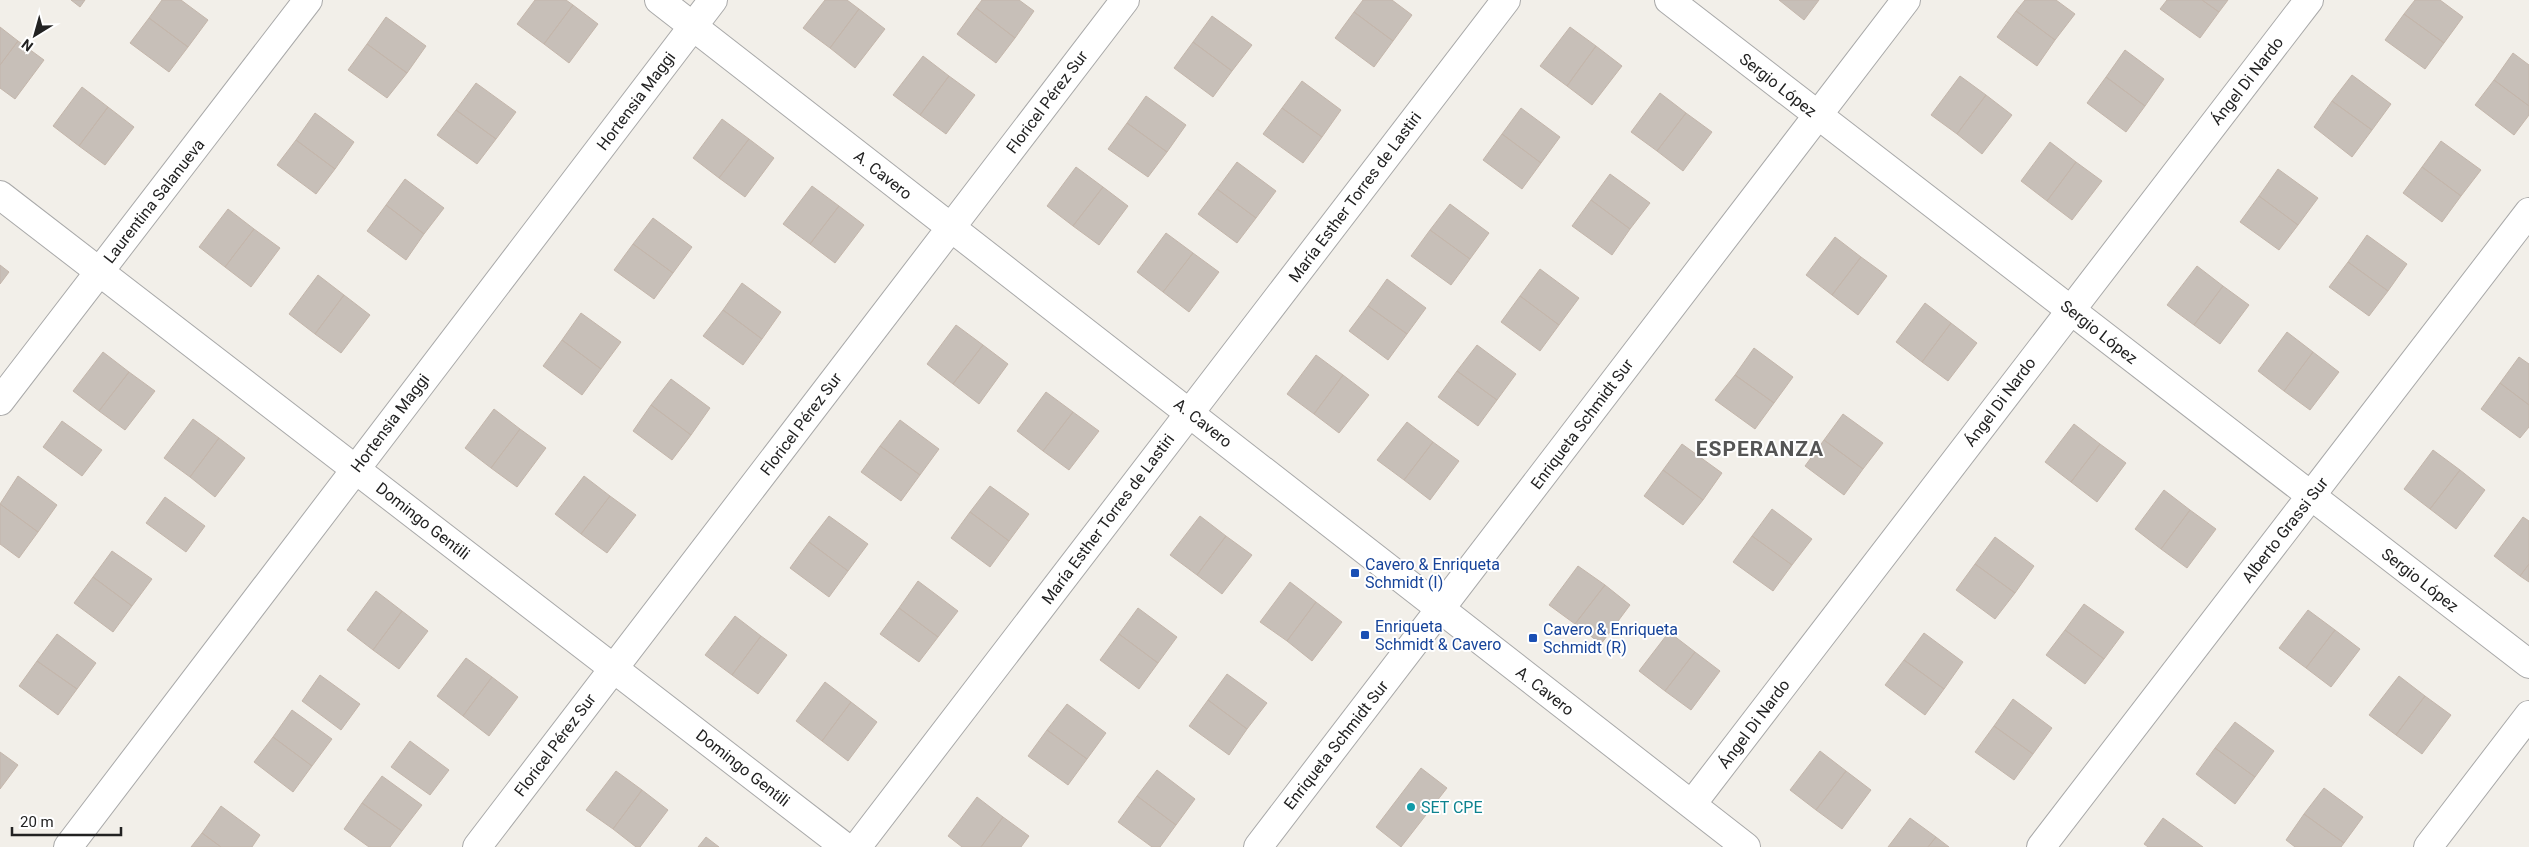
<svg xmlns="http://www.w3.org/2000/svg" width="2529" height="847" font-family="Roboto,sans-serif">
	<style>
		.building { fill: #c7bfb8; stroke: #c4b6ab }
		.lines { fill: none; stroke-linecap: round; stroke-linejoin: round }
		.minor-casing { stroke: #a9a9a9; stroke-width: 30 }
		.tertiary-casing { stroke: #a9a9a9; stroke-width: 30 }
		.minor { stroke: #fff; stroke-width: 28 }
		.tertiary { stroke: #fff; stroke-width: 28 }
		.transit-dot { fill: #1a4fb4; stroke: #fff; stroke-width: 2 }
		.culture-dot { fill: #0f9aa8; stroke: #fff; stroke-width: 2 }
		.labels { text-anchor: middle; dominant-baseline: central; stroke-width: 4; stroke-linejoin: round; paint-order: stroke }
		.street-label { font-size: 16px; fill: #222; stroke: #fff }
		.transit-label { font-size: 16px; fill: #164399; stroke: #fff; text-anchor: start }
		.culture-label { font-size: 16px; fill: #0d838f; stroke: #fff; text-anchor: start }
		.district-label { font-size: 21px; font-weight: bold; letter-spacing: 1px; fill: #555; stroke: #fff }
	</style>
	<rect width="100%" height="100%" fill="#f2efe9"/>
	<!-- building -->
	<path class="building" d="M71,0H85L80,7Z
		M162,0H181L208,20L188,47L149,18Z
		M535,0H566L573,5L544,44L517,24Z
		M825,0H847L859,9L830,48L803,28Z
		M982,0H1019L1034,11L1015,38L976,8Z
		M1363,0H1392L1412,15L1393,41L1354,12Z
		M1779,0H1819L1804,20Z
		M2025,0H2056L2075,14L2055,40L2016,11Z
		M2167,0H2202L2219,12L2200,38L2160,9Z
		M2202,0H2228L2219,12Z
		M2415,0H2440L2463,17L2444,43L2404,14Z
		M573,5L598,24L569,63L544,44Z
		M976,8L1015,38L996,63L957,34Z
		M859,9L885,29L855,68L830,48Z
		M2016,11L2055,40L2037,66L1997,37Z
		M1354,12L1393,41L1374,67L1335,38Z
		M2404,14L2444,43L2425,69L2385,40Z
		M1212,16L1252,45L1232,71L1193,42Z
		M386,17L426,46L407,73L367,44Z
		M149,18L188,47L169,72L130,43Z
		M0,27L18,41L0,65Z
		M1570,27L1596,46L1567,86L1540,66Z
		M18,41L44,60L15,99L0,88V65Z
		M1193,42L1232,71L1213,97L1174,68Z
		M367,44L407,73L387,98L348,70Z
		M1596,46L1622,66L1592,105L1567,86Z
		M2125,50L2164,79L2145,106L2106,77Z
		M2513,53L2529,65V106L2494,80Z
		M923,56L949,76L920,115L893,95Z
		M2352,75L2391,104L2372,130L2332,101Z
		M949,76L975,95L946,134L920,115Z
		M1960,76L1986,95L1957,134L1931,115Z
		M2106,77L2145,106L2126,132L2087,103Z
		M2494,80L2529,106V115L2514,135L2475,105Z
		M1302,81L1341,110L1322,137L1282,108Z
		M476,83L516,112L496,139L456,110Z
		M82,87L108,107L79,146L53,126Z
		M1660,93L1686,113L1657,151L1631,132Z
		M1986,95L2012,115L1982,154L1957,134Z
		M1146,96L1186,125L1167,152L1127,123Z
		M2332,101L2372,130L2352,157L2314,127Z
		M108,107L134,127L105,165L79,146Z
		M1282,108L1322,137L1303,163L1263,134Z
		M1521,108L1560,137L1541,163L1502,134Z
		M456,110L496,139L477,164L437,135Z
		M315,113L354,142L335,169L296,140Z
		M1686,113L1712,132L1683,171L1657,151Z
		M722,119L749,139L719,178L693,158Z
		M1127,123L1167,152L1148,177L1108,149Z
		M1502,134L1541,163L1522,189L1483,160Z
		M749,139L774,158L745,197L719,178Z
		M296,140L335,169L316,194L277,165Z
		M2441,141L2481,170L2461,196L2422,167Z
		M2050,142L2076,162L2047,201L2021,181Z
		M1237,162L1276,191L1256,218L1217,189Z
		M2076,162L2102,181L2072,220L2047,201Z
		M1076,167L1103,187L1073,226L1047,206Z
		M2422,167L2461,196L2442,222L2403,193Z
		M2278,169L2318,198L2298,225L2259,196Z
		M1610,174L1650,203L1630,229L1591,200Z
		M405,179L444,208L424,234L386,205Z
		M812,186L839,206L810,244L783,224Z
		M1103,187L1128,206L1099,245L1073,226Z
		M1217,189L1256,218L1237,243L1198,214Z
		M2259,196L2298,225L2279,250L2240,222Z
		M1591,200L1630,229L1612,255L1572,226Z
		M1450,204L1489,233L1470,259L1430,230Z
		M386,205L424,234L406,260L367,231Z
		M839,206L864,225L835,263L810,244Z
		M228,209L254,229L225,267L199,247Z
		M653,218L692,247L673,273L633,244Z
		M254,229L280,248L251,287L225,267Z
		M1430,230L1470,259L1451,285L1411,256Z
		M1166,233L1193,253L1163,292L1137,272Z
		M2367,235L2407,264L2388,291L2348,262Z
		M1835,237L1861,257L1832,295L1806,275Z
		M633,244L673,273L654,299L614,270Z
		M1193,253L1219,272L1189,312L1163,292Z
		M1861,257L1887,276L1858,315L1832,295Z
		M2348,262L2388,291L2369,316L2329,287Z
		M0,265L9,272L0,284Z
		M2197,266L2223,286L2194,325L2167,305Z
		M1540,269L1579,298L1559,325L1520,296Z
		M318,275L344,295L315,334L289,314Z
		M1387,279L1426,308L1407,334L1368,306Z
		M742,283L781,312L762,339L723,310Z
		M2223,286L2249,305L2220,344L2194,325Z
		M344,295L370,315L341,353L315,334Z
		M1520,296L1559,325L1540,351L1501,322Z
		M1925,303L1951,323L1922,362L1896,342Z
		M1368,306L1407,334L1388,360L1349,331Z
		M723,310L762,339L743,365L703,336Z
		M581,313L621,342L601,369L562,340Z
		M1951,323L1977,343L1948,381L1922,362Z
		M956,325L983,345L953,384L927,364Z
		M2287,332L2313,352L2284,391L2258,371Z
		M562,340L601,369L582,395L543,366Z
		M983,345L1008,364L979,404L953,384Z
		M1477,345L1516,374L1497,400L1457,371Z
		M1754,348L1793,377L1774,403L1735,375Z
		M103,352L129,372L99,411L73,391Z
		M2313,352L2339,372L2310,410L2284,391Z
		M1316,355L1343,375L1314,414L1287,394Z
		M2519,357L2529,364V405L2500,383Z
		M1457,371L1497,400L1478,426L1438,397Z
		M129,372L155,391L125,430L99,411Z
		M1343,375L1369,395L1339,433L1314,414Z
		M1735,375L1774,403L1755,429L1715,400Z
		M671,379L710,408L691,435L651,405Z
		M2500,383L2529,405V427L2520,438L2481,409Z
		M1046,392L1073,412L1043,451L1017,431Z
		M651,405L691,435L672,460L633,431Z
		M494,409L520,429L491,468L465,448Z
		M1073,412L1099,431L1069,470L1043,451Z
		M1843,414L1883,443L1863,469L1824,440Z
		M193,419L219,438L190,477L164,458Z
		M900,420L939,449L920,475L880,446Z
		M62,421L102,450L82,476L43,447Z
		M1407,422L1433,442L1404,480L1377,460Z
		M2074,424L2100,444L2071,482L2045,462Z
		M520,429L546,448L517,487L491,468Z
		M219,438L245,458L215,497L190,477Z
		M1824,440L1863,469L1844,495L1805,466Z
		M1433,442L1459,461L1430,500L1404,480Z
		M1682,444L1722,473L1703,500L1663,470Z
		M2100,444L2126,463L2097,502L2071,482Z
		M880,446L920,475L901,501L861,472Z
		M2433,450L2460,470L2430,509L2404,489Z
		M1663,470L1703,500L1683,525L1644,496Z
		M2460,470L2485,490L2456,529L2430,509Z
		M18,476L57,505L38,532L0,504Z
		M584,476L610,496L581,534L555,514Z
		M990,486L1029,514L1009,541L970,512Z
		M2164,490L2190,510L2161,549L2135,529Z
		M610,496L636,515L607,553L581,534Z
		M165,497L205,526L186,552L146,523Z
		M0,504L38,532L19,558L0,544Z
		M1772,509L1812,539L1792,565L1752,536Z
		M2190,510L2216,529L2187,568L2161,549Z
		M970,512L1009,541L990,567L951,538Z
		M829,516L868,544L848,571L809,542Z
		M1200,516L1226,536L1197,575L1170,555Z
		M2523,517L2529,521V564L2520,576L2494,556Z
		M1226,536L1252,555L1222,594L1197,575Z
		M1752,536L1792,565L1773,591L1733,562Z
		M1995,537L2034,566L2015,593L1975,564Z
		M809,542L848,571L829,597L790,568Z
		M112,551L152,579L132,606L93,577Z
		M1975,564L2015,593L1995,619L1956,590Z
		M2529,564V582L2520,576Z
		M1578,566L1605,585L1575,624L1549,605Z
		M93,577L132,606L113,632L74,603Z
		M918,581L958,611L938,637L899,608Z
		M1290,582L1316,602L1287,641L1260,622Z
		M1605,585L1630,605L1601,644L1575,624Z
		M376,591L402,611L373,650L347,630Z
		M1316,602L1342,622L1312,661L1287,641Z
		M2084,604L2124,632L2104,659L2065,630Z
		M899,608L938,637L919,662L880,634Z
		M1138,608L1177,637L1158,663L1119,634Z
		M2308,610L2335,630L2306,668L2279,648Z
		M402,611L428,631L399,669L373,650Z
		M735,616L761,636L732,675L705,655Z
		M2065,630L2104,659L2085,684L2046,655Z
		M2335,630L2360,649L2331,687L2306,668Z
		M1669,632L1695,652L1665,691L1639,671Z
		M1924,633L1963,662L1944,689L1904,660Z
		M57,634L96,663L77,689L37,661Z
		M1119,634L1158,663L1139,689L1100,660Z
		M761,636L787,655L758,694L732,675Z
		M1695,652L1720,671L1691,710L1665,691Z
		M466,658L492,677L463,716L437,696Z
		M1904,660L1944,689L1925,715L1885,685Z
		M37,661L77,689L58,715L19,686Z
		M1227,674L1267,703L1247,729L1208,700Z
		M320,675L360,704L341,730L302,701Z
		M2399,676L2425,696L2396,735L2369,715Z
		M492,677L518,697L489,736L463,716Z
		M825,682L851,702L822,741L796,721Z
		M2425,696L2451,715L2422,754L2396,735Z
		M2013,699L2052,728L2033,754L1994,726Z
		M1208,700L1247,729L1229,755L1189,726Z
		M851,702L877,722L848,761L822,741Z
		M1067,704L1106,733L1087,759L1047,730Z
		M292,710L332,739L312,766L273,737Z
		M2235,722L2274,751L2255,777L2215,748Z
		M1994,726L2033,754L2014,780L1975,752Z
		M1047,730L1087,759L1068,785L1028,756Z
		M273,737L312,766L293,792L254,762Z
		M410,741L449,770L430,795L391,767Z
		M2215,748L2255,777L2235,804L2196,774Z
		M1820,751L1846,771L1816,810L1790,790Z
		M0,752L18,765L0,789Z
		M1421,768L1447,788L1401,847L1376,827Z
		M1157,770L1195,799L1176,825L1137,796Z
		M616,771L642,790L613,829L586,810Z
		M1846,771L1871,790L1842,829L1816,810Z
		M382,776L422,805L402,831L362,803Z
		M2324,788L2363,817L2344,843L2304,814Z
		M642,790L668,810L640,847H636L613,829Z
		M1137,796L1176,825L1160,847H1152L1118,822Z
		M977,797L1003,817L981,847H962L948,836Z
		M362,803L402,831L390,847H369L344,829Z
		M221,806L260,835L252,847H221L202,833Z
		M2304,814L2344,843L2341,847H2295L2286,840Z
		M1003,817L1029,836L1021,847H981Z
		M1910,818L1936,837L1928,847H1888Z
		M2163,818L2203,847H2148L2144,844Z
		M202,833L221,847H191Z
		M706,837L719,847H698Z
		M1936,837L1949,847H1928Z"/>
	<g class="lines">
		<defs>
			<path id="minor" d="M659,0L1746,847
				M0,195L845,847
				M1692,804L2309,0
				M68,847L713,0
				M477,847L1125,0
				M857,847L1506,0
				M2041,847L2529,212
				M2428,847L2529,715"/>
			<path id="tertiary" d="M1669,0L2529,664
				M0,401L308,0
				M1258,847L1906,0"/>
		</defs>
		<!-- minor casing -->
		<use href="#minor" class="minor-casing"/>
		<!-- tertiary casing -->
		<use href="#tertiary" class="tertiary-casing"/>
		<!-- minor -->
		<use href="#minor" class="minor"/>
		<!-- tertiary -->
		<use href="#tertiary" class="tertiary"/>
	</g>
	<!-- markers -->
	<g class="transit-dot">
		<rect x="1350" y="568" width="10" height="10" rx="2.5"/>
		<rect x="1360" y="630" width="10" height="10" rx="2.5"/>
		<rect x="1528" y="633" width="10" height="10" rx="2.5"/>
	</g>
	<circle class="culture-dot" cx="1411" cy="807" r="5"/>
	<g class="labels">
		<!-- street labels -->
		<g class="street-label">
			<text transform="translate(2247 81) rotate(-52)">Ángel Di Nardo</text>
			<text transform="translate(1778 85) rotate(38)">Sergio López</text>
			<text transform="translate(636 101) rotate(-53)">Hortensia Maggi</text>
			<text transform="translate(1047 102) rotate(-53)">Floricel Pérez Sur</text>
			<text transform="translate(883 175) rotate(38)">A. Cavero</text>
			<text transform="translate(1355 197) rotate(-53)">María Esther Torres de Lastiri</text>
			<text transform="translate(154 201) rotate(-52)">Laurentina Salanueva</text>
			<text transform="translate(2099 332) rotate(38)">Sergio López</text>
			<text transform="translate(2000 402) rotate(-53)">Ángel Di Nardo</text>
			<text transform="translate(390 423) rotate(-53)">Hortensia Maggi</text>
			<text transform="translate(1203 423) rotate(38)">A. Cavero</text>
			<text transform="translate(801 424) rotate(-53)">Floricel Pérez Sur</text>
			<text transform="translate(1582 424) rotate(-53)">Enriqueta Schmidt Sur</text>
			<text transform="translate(1108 519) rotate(-53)">María Esther Torres de Lastiri</text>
			<text transform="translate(423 521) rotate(38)">Domingo Gentili</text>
			<text transform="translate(2285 530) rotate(-52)">Alberto Grassi Sur</text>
			<text transform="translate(2420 580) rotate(38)">Sergio López</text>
			<text transform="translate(1545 691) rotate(38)">A. Cavero</text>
			<text transform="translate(1754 724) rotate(-53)">Ángel Di Nardo</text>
			<text transform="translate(555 745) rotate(-53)">Floricel Pérez Sur</text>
			<text transform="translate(1336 745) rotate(-52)">Enriqueta Schmidt Sur</text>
			<text transform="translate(743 768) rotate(38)">Domingo Gentili</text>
		</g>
		<!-- transit labels -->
		<g class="transit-label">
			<text x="1365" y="564">Cavero &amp; Enriqueta<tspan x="1365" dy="18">Schmidt (I)</tspan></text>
			<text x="1375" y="626">Enriqueta<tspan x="1375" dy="18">Schmidt &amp; Cavero</tspan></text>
			<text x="1543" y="629">Cavero &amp; Enriqueta<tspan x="1543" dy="18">Schmidt (R)</tspan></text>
		</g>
		<!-- culture labels -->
		<g class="culture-label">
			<text x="1421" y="807">SET CPE</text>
		</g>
		<!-- district labels -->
		<g class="district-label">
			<text x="1760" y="449">ESPERANZA</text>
		</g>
	</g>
	<!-- north arrow -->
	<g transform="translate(35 35) rotate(217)" stroke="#ffffff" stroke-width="4" paint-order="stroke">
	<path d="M0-4L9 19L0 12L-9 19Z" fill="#222222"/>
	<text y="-8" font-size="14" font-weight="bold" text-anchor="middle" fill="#222222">N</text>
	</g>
	<!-- scale -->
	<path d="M12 827v8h109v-8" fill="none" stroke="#222222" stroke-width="2.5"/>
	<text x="20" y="827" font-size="15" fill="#222222" stroke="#ffffff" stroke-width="4" paint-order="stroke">20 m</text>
</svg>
